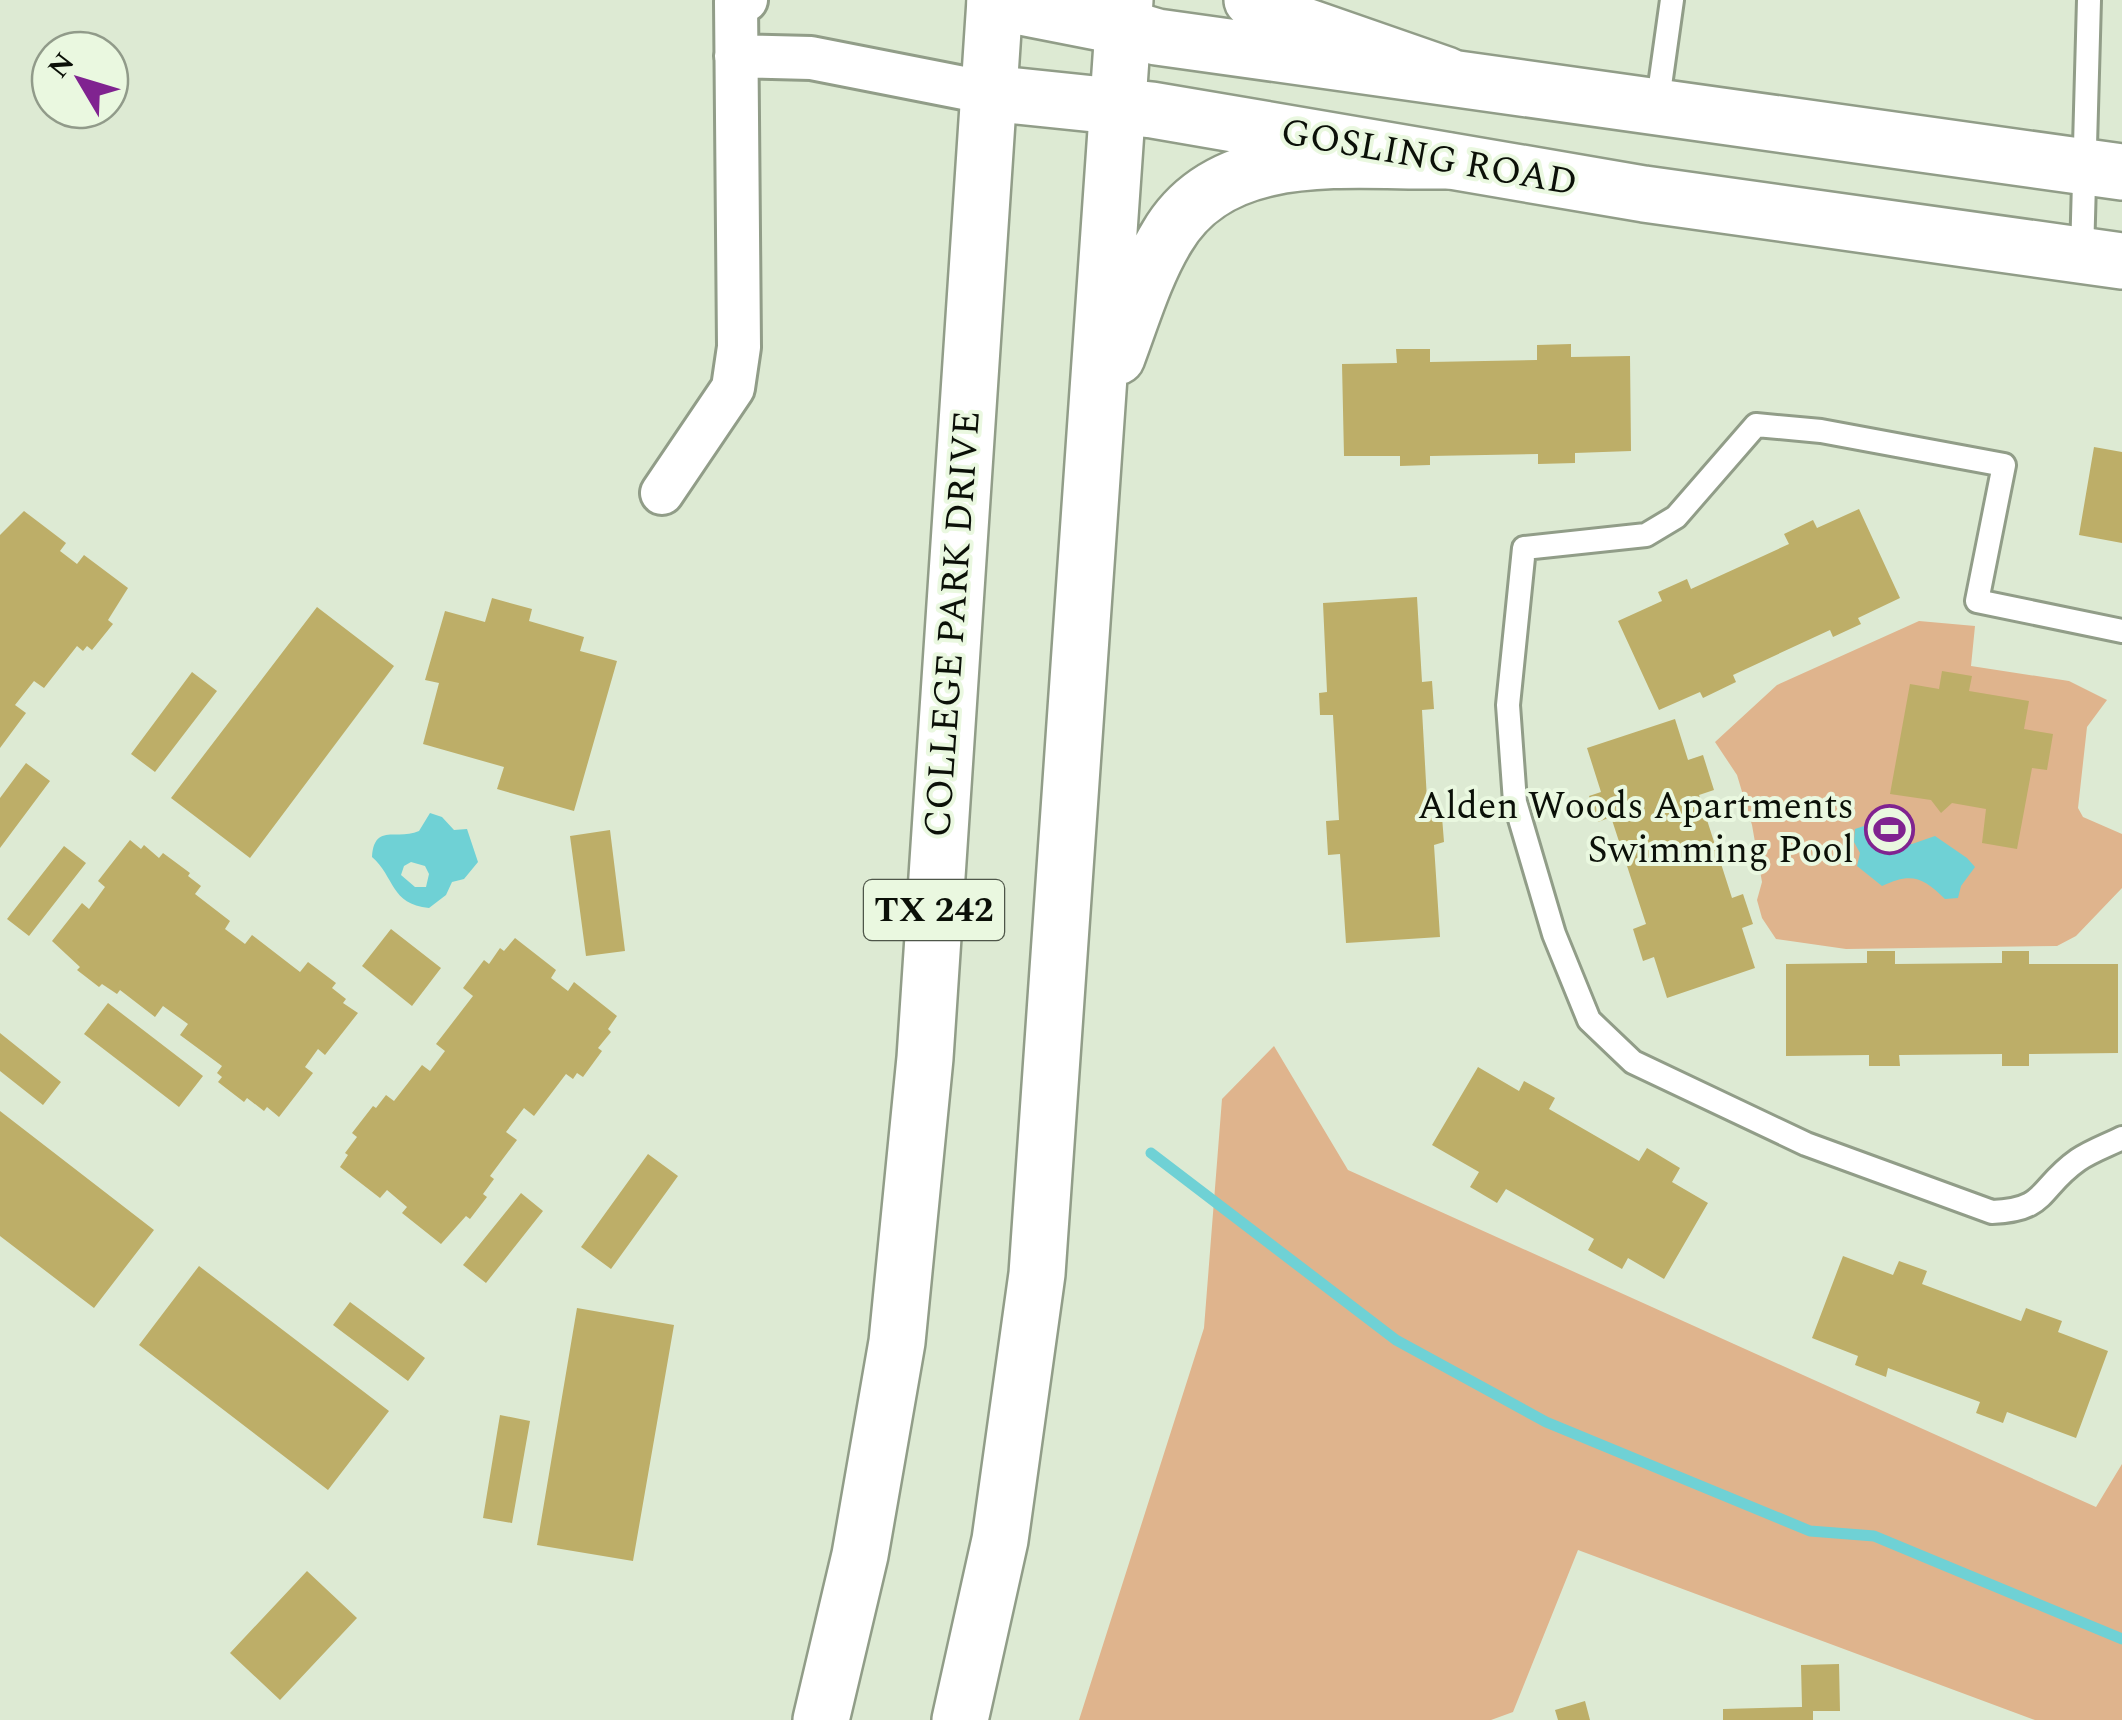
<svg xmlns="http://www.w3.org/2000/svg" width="2122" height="1720" font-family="Spectral,serif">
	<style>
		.green { fill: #dfb48d }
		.water { fill: #6fd1d5; fill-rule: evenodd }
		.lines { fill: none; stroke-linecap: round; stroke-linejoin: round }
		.stream { stroke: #6fd1d5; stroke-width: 11 }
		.building { fill: #bdae68 }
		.service-casing { stroke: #919d88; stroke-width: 28 }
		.minor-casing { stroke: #919d88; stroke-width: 48 }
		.secondary-casing { stroke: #919d88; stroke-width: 60 }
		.primary-casing { stroke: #919d88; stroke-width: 60 }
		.service { stroke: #fff; stroke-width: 22 }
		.minor { stroke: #fff; stroke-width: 42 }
		.secondary { stroke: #fff; stroke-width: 55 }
		.primary { stroke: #fff; stroke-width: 55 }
		.labels { text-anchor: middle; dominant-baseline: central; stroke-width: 8; stroke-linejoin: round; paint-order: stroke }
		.shield { fill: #eaf8e0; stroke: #4e5649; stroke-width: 2.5 }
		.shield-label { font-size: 35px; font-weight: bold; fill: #0b1008 }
		.street-label { font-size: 38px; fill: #0b1008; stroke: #eaf8e0 }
		.poi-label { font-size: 38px; fill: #0b1008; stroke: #eaf8e0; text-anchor: end }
	</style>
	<rect width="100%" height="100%" fill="#ddead3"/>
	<!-- green -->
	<path class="green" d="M1919,621L1975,626L1971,666L2069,681L2107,700L2087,727L2078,808L2083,817L2122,834V888L2076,936L2057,946L1846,949L1776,939L1762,918L1757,900L1762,882L1752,825L1737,775L1715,742L1777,685Z
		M1274,1046L1348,1170L2096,1507L2122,1464V1720H2035L1578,1550L1513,1712L1491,1720H1079L1204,1328L1222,1099Z"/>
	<!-- water -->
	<path class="water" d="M430,813L442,817L454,830L467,829L478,862L464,879L452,882L446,895L429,908C390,904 395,877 372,857C374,822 398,841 419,831ZM411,862L425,866L429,874L426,887H415L401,875L404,866Z
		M1867,825L1895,841L1912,844L1935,836L1967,858L1975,867L1961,886L1958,898L1945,899C1923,877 1911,872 1882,886L1857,866L1860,853L1854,842L1855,829Z"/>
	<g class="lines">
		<!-- stream -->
		<path class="stream" d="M1151,1153L1396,1340L1546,1422L1810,1531L1874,1536L2122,1639"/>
	</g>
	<!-- building -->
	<path class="building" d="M1571,344V357L1630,356L1631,451L1575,453V463L1538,464V454L1430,456V465L1400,466V456H1344L1342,364L1397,363L1396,349H1430V362L1537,360V345Z
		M2094,447L2122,452V543L2079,535Z
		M1859,509L1900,598L1858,618L1861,624L1833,637L1830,630L1733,675L1736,682L1703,698L1700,692L1659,710L1618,621L1662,601L1658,592L1687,579L1691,589L1789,544L1784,534L1813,520L1817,528Z
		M24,511L66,543L60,551L77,564L84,555L128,588L108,620L113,624L92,650L87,646L83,651L77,646L44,688L34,681L15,705L26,713L0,748V535Z
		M1417,597L1422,682L1432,681L1434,709L1422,710L1428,818L1442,817L1444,842L1434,845L1440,937L1346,943L1340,854L1328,855L1326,821L1339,820L1333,715H1320L1319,693L1327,692L1323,603Z
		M492,598L532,609L529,621L584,637L580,651L617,661L574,811L497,789L504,767L423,744L439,683L425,680L445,611L485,622Z
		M317,607L394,666L250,858L171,798Z
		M1942,671L1972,676L1969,691L2029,701L2024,729L2053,734L2047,770L2032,768L2017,849L1982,843L1986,809L1952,803L1941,813L1931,800L1890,794L1910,684L1939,689Z
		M192,672L217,691L155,772L131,754Z
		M1675,719L1688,760L1703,755L1714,790L1699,795L1732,898L1743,894L1753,924L1742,928L1755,968L1667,998L1654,957L1643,961L1633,929L1646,924L1611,817L1598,822L1589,796L1601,792L1587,748Z
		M26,763L50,781L0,848V798Z
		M610,830L625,951L586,956L570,836Z
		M130,840L141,849L144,845L159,858L163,853L190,873L188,876L201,886L195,894L230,921L225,929L245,944L252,935L300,972L308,962L336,983L332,988L346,999L343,1003L358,1013L325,1055L318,1049L305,1067L313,1073L279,1117L267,1107L264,1111L247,1098L244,1102L218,1082L222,1077L217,1073L222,1066L180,1035L188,1024L163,1006L155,1017L120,990L117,994L102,984L99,987L77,970L80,967L52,941L82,903L89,909L105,887L98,881Z
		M64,846L86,863L29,936L7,919Z
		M391,929L441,968L412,1006L362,966Z
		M515,938L556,970L551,978L568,991L574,982L617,1016L608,1029L611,1032L598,1048L602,1051L583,1077L577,1073L573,1079L566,1074L534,1116L524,1108L506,1132L517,1140L490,1176L494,1179L483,1194L487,1197L470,1219L466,1216L441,1244L402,1213L407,1207L387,1190L380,1198L340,1167L348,1155L345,1153L357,1137L352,1133L373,1106L376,1108L386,1095L394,1101L422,1065L430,1071L445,1051L436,1044L473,996L463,988L484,960L489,964L500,948L504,951Z
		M1867,951H1895V964L2002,963V951H2029V964H2118V1053L2029,1054V1066H2002V1054L1899,1055L1900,1066H1869V1055L1786,1056V964L1867,963Z
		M108,1003L203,1076L179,1107L84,1034Z
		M0,1033L61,1082L43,1105L0,1071Z
		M1478,1067L1519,1091L1524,1081L1555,1098L1549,1109L1639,1161L1647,1148L1680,1168L1672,1182L1708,1203L1664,1279L1628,1258L1622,1269L1588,1250L1594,1239L1506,1189L1497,1203L1470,1187L1479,1172L1432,1145Z
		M0,1111L154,1230L94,1308L0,1236Z
		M648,1154L678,1176L611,1269L581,1247Z
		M521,1193L543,1211L486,1283L463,1265Z
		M1843,1256L1893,1275L1899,1261L1927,1271L1922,1284L2021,1321L2026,1308L2062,1321L2058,1332L2108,1351L2076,1438L2007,1412L2003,1423L1976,1413L1980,1402L1888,1368L1886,1377L1855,1365L1858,1356L1812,1338Z
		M199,1266L389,1411L328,1490L139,1345Z
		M350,1302L425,1358L408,1381L333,1325Z
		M577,1308L674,1325L633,1561L537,1545Z
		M500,1415L530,1421L512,1523L483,1518Z
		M307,1571L357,1618L280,1700L230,1653Z
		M1839,1664L1840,1711H1813V1720H1723V1709L1802,1707L1801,1665Z
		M1585,1701L1590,1720H1558L1555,1710Z"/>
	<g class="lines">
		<defs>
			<path id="service" d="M1657,107L1672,0
				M2082,255L2089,0
				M2122,631L1977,601L2004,465L1821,431L1756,425L1676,517L1646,535L1524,548L1508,705L1515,802L1554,934L1589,1020L1633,1062L1806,1144L1992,1212C2048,1210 2038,1188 2078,1160C2091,1151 2108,1145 2122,1138"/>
			<path id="minor" d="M736,56L811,58L989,93
				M662,493L733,388L739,347L736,2L746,0"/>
			<path id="secondary" d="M995,2L1123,27L1157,37L2122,172
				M989,93L1152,110L1644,194L2122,261"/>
			<path id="primary" d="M1252,0L1282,18L1446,75
				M1117,357C1132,317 1145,273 1167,237C1223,141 1354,163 1448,161
				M821,1720L860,1555L897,1342L925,1058L995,0
				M960,1720L1000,1540L1037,1274L1125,0"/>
		</defs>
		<!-- service casing -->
		<use href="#service" class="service-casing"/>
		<!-- minor casing -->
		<use href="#minor" class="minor-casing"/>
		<!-- secondary casing -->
		<use href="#secondary" class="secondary-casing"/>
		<!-- primary casing -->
		<use href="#primary" class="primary-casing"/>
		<!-- service -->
		<use href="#service" class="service"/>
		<!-- minor -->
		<use href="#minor" class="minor"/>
		<!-- secondary -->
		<use href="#secondary" class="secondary"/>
		<!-- primary -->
		<use href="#primary" class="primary"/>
	</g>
	<!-- icons -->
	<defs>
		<symbol id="stadium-ring" viewBox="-11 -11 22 22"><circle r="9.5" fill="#eaf8e0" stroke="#802390" stroke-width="1.5"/><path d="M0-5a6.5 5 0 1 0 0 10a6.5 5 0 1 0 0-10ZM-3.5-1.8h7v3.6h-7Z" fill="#802390"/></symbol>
	</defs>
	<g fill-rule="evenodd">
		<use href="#stadium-ring" x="1862" y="802" width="55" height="55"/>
	</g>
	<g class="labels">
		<!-- shield labels -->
		<rect class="shield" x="864" y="880" width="140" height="60" rx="8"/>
		<g class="shield-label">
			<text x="934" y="910">TX 242</text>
		</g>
		<!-- street labels -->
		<g class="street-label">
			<text transform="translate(1429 158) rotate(10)">GOSLING ROAD</text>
			<text transform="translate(953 624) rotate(-86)">COLLEGE PARK DRIVE</text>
		</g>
		<!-- poi labels -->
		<g class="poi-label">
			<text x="1854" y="807">Alden Woods Apartments<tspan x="1854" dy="44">Swimming Pool</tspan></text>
		</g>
	</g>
	<!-- north arrow -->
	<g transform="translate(80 80) rotate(308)"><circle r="48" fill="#eaf8e0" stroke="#919b8a" stroke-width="2.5"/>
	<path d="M0-8L18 38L0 25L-18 38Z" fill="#802390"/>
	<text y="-15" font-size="28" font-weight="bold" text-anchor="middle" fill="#0b1008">N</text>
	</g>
</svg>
